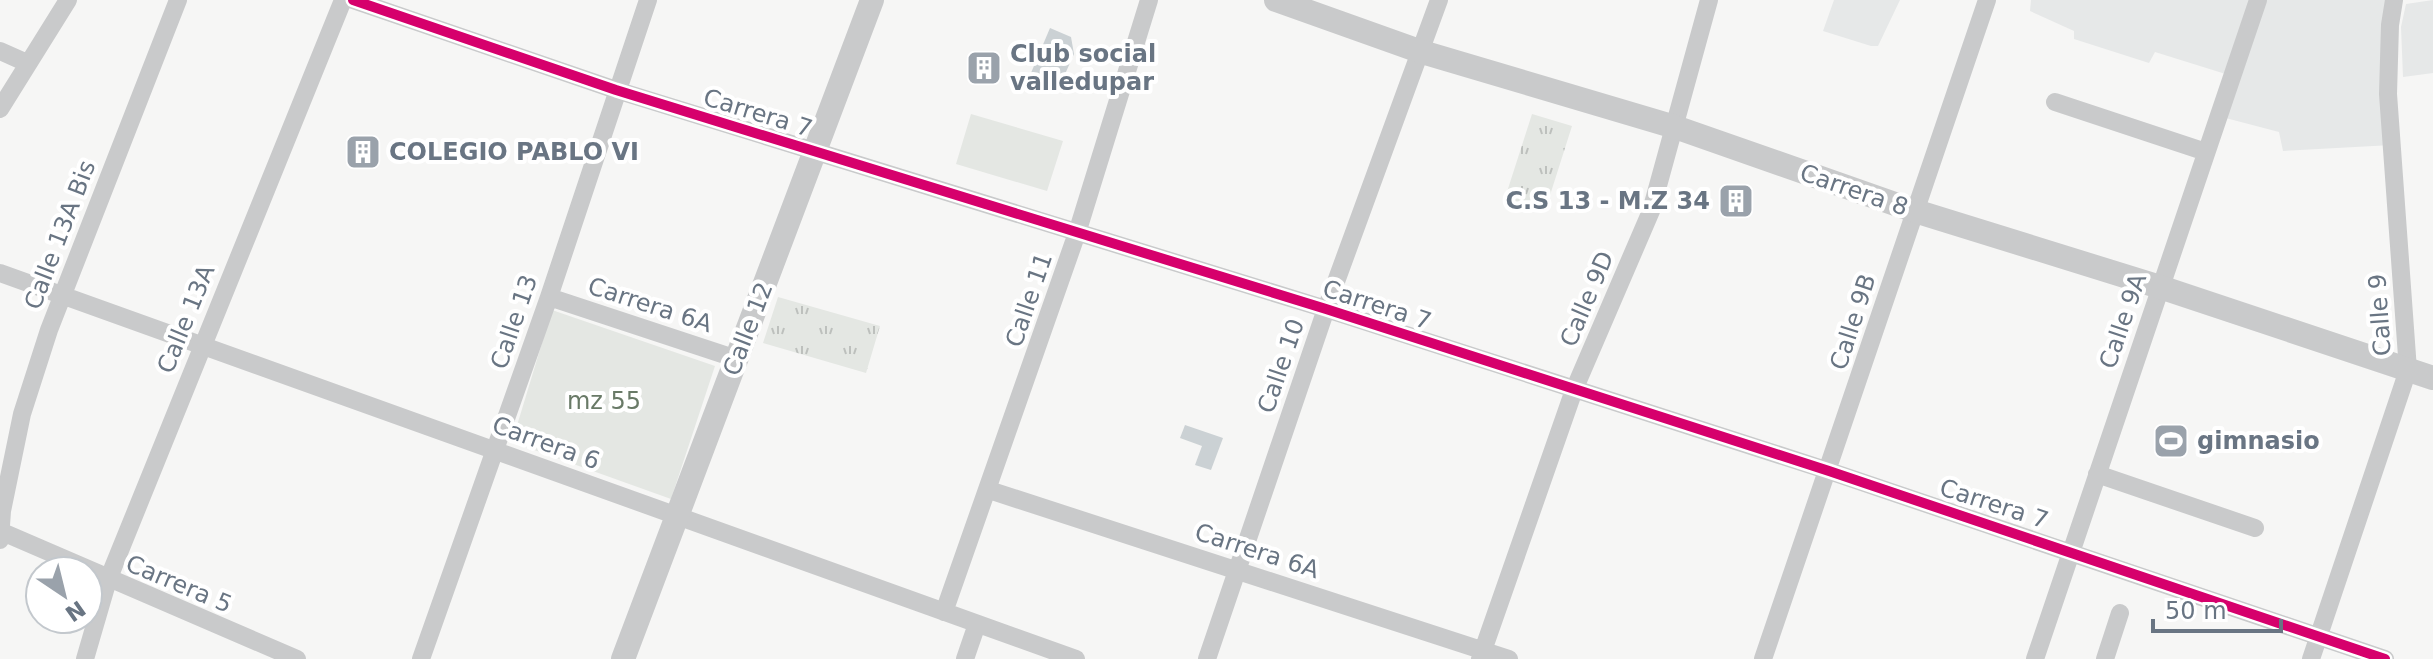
<svg xmlns="http://www.w3.org/2000/svg" width="2433" height="659" font-family="'DejaVu Sans',sans-serif">
	<style>
		.built { fill: #e6e8e8 }
		.grass { fill: url(#grass-tufts) }
		.park { fill: #e4e7e3 }
		.water { fill: #cbd1d4 }
		.lines { fill: none; stroke-linecap: round; stroke-linejoin: round }
		.minor { stroke: #c9cacb; stroke-width: 18 }
		.tertiary { stroke: #c9cacb; stroke-width: 24 }
		.cycleway-casing { stroke: #fff; stroke-width: 15 }
		.cycleway { stroke: #d6006c; stroke-width: 10 }
		.labels { text-anchor: middle; dominant-baseline: central; stroke-width: 8; stroke-linejoin: round; paint-order: stroke }
		.poi-label { font-size: 24px; font-weight: bold; fill: #697583; stroke: #fff; text-anchor: start }
		.street-label { font-size: 24px; fill: #697583; stroke: #fff }
		.park-label { font-size: 24px; fill: #697a67; stroke: #fff }
	</style>
	<defs>
		<pattern id="grass-tufts" width="24" height="20" patternUnits="userSpaceOnUse" patternTransform="scale(2)"><rect width="24" height="20" fill="#e4e7e3"/><path d="M3 7l-1-3M5 7V3M7 7l1-3M15 17l-1-3M17 17v-4M19 17l1-3" fill="none" stroke="#bdc0bd"/></pattern>
	</defs>
	<rect width="100%" height="100%" fill="#f6f6f5"/>
	<!-- built -->
	<path class="built" d="M1834,0H1900L1878,46H1871L1823,31Z
		M2031,0H2394L2392,145L2283,151L2279,132L2218,116L2232,76L2155,52L2149,63L2074,39V31L2030,11Z
		M2433,0V73L2403,77L2401,27L2406,4Z"/>
	<!-- grass -->
	<path class="grass" d="M1532,114L1572,126L1545,211L1505,198Z
		M778,297L880,326L866,373L763,343Z"/>
	<!-- park -->
	<path class="park" d="M971,114L1063,141L1047,191L956,164Z
		M552,310L715,366L671,499L512,442Z"/>
	<!-- water -->
	<path class="water" d="M1050,28L1071,37L1074,54L1057,92L1028,80Z
		M1185,425L1223,438L1211,470L1195,465L1202,446L1180,438Z"/>
	<g class="lines">
		<!-- minor -->
		<path class="minor" d="M353,0L616,90L1326,309L1829,471L2385,659
			M0,51L27,63
			M2055,102L2206,152
			M0,109L68,0
			M0,273L1076,659
			M549,297L737,359
			M2097,474L2255,528
			M989,490L1509,659
			M0,531L297,659
			M0,540L2,511L22,414L49,330L178,0
			M944,612L1077,233L1149,0
			M85,659L108,580L343,0
			M421,659L549,297L648,0
			M965,659L977,624
			M1207,659L1326,309L1439,0
			M1480,659L1574,390L1651,211L1709,0
			M1763,659L1987,0
			M2035,659L2258,0
			M2105,659L2120,613
			M2311,659L2408,370L2388,94L2390,25L2394,0"/>
		<!-- tertiary -->
		<path class="tertiary" d="M1276,0L1422,52L1675,127L1915,211L2160,287L2433,378
			M623,659L872,0"/>
		<defs>
			<path id="cycleway" d="M353,0L616,90L1326,309L1829,471L2385,659"/>
		</defs>
		<!-- cycleway casing -->
		<use href="#cycleway" class="cycleway-casing"/>
		<!-- cycleway -->
		<use href="#cycleway" class="cycleway"/>
	</g>
	<!-- icons -->
	<defs>
		<symbol id="building-square" viewBox="-11 -11 22 22"><rect x="-9" y="-9" width="18" height="18" rx="4" fill="#9aa2ab" stroke="#fff"/><path d="M-4-6H4V6H1V3H-1V6H-4ZM-2.5-4.3h1.7v1.8h-1.7ZM.8-4.3h1.7v1.8H.8ZM-2.5-1h1.7V.8h-1.7ZM.8-1h1.7V.8H.8Z" fill="#fff"/></symbol>
		<symbol id="stadium-square" viewBox="-11 -11 22 22"><rect x="-9" y="-9" width="18" height="18" rx="4" fill="#9aa2ab" stroke="#fff"/><path d="M0-5a6.5 5 0 1 0 0 10a6.5 5 0 1 0 0-10ZM-3.5-1.8h7v3.6h-7Z" fill="#fff"/></symbol>
	</defs>
	<g fill-rule="evenodd">
		<use href="#building-square" x="964" y="48" width="40" height="40"/>
		<use href="#building-square" x="343" y="132" width="40" height="40"/>
		<use href="#building-square" x="1716" y="181" width="40" height="40"/>
		<use href="#stadium-square" x="2151" y="421" width="40" height="40"/>
	</g>
	<g class="labels">
		<!-- poi labels -->
		<g class="poi-label">
			<text x="1010" y="54">Club social<tspan x="1010" dy="28">valledupar</tspan></text>
			<text x="389" y="152">COLEGIO PABLO VI</text>
			<text x="1710" y="201" text-anchor="end">C.S 13 - M.Z 34</text>
			<text x="2197" y="441">gimnasio</text>
		</g>
		<!-- street labels -->
		<g class="street-label">
			<text transform="translate(758 113) rotate(17)">Carrera 7</text>
			<text transform="translate(1854 190) rotate(19)">Carrera 8</text>
			<text transform="translate(60 235) rotate(-69)">Calle 13A Bis</text>
			<text transform="translate(1587 299) rotate(-67)">Calle 9D</text>
			<text transform="translate(1029 300) rotate(-71)">Calle 11</text>
			<text transform="translate(650 305) rotate(18)">Carrera 6A</text>
			<text transform="translate(1377 305) rotate(18)">Carrera 7</text>
			<text transform="translate(2380 315) rotate(-94)">Calle 9</text>
			<text transform="translate(186 319) rotate(-68)">Calle 13A</text>
			<text transform="translate(2123 321) rotate(-71)">Calle 9A</text>
			<text transform="translate(514 322) rotate(-71)">Calle 13</text>
			<text transform="translate(1853 322) rotate(-72)">Calle 9B</text>
			<text transform="translate(748 329) rotate(-69)">Calle 12</text>
			<text transform="translate(1281 366) rotate(-71)">Calle 10</text>
			<text transform="translate(546 443) rotate(20)">Carrera 6</text>
			<text transform="translate(1994 504) rotate(18)">Carrera 7</text>
			<text transform="translate(1257 551) rotate(18)">Carrera 6A</text>
			<text transform="translate(179 584) rotate(23)">Carrera 5</text>
		</g>
		<!-- park labels -->
		<g class="park-label">
			<text x="604" y="401">mz 55</text>
		</g>
	</g>
	<!-- north arrow -->
	<g transform="translate(64 595) rotate(145)"><circle r="38" fill="#ffffff" stroke="#c3c8cd" stroke-width="2"/>
	<path d="M0-6L14 30L0 20L-14 30Z" fill="#9aa2ab"/>
	<text y="-12" font-size="22" font-weight="bold" text-anchor="middle" fill="#697583">N</text>
	</g>
	<!-- scale -->
	<path d="M2153 619v12h128v-12" fill="none" stroke="#697583" stroke-width="4"/>
	<text x="2165" y="619" font-size="24" fill="#697583" stroke="#ffffff" stroke-width="6" paint-order="stroke">50 m</text>
</svg>
